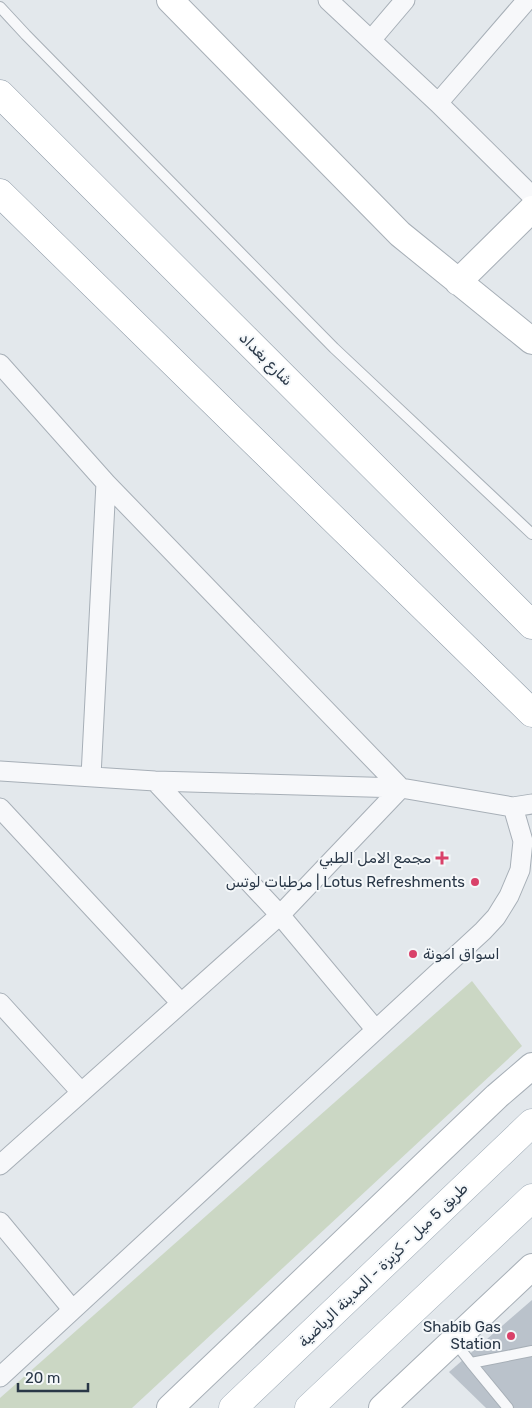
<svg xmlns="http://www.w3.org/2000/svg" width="532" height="1408" font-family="Rubik,'Noto Naskh Arabic',sans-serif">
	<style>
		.green { fill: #cbd7c4 }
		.building { fill: #bac2cb }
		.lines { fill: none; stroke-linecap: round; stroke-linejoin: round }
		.lane-casing { stroke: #a7afb7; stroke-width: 12 }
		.street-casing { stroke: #a7afb7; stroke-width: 21 }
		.secondary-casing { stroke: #a7afb7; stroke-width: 28 }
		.primary-casing { stroke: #a2aeb9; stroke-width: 29 }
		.highway-casing { stroke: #8a97a4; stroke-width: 29 }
		.lane { stroke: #f7f8fa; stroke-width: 10 }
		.street { stroke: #f7f8fa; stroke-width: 19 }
		.secondary { stroke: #fff; stroke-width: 26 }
		.primary { stroke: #fff; stroke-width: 28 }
		.highway { stroke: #fff; stroke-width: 28 }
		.poi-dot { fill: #d94169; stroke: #f4f7f9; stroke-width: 2 }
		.labels { text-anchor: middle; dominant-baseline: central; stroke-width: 4; stroke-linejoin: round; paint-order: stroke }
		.street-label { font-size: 15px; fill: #293747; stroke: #f4f7f9 }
		.poi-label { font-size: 15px; fill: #293747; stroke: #f4f7f9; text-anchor: end }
	</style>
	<rect width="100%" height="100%" fill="#e3e8ec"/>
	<!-- green -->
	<path class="green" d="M472,981L522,1046L132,1408H0V1398Z"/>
	<!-- building -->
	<path class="building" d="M532,1300V1408H486L449,1372Z"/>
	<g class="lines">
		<defs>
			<path id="lane" d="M0,7L26,35L334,348L532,534
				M454,1341L471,1363L508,1408
				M471,1363L532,1351"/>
			<path id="street" d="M328,0L438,103L532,196
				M371,40L405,0
				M438,103L527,0
				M0,364L106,483L401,788L513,807L523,841L520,870L509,896L496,917L483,931L0,1377
				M0,771L155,781L401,788
				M91,776L106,483
				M155,781L280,915L376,1030
				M513,807L532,804
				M0,808L181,1003
				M0,1003L81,1092
				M0,1165L280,915L401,788
				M0,1222L72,1309"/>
			<path id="secondary" d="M170,0L400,234L532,341
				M458,282L532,209
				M170,1408L497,1096L532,1066
				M382,1408L532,1267"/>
			<path id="primary" d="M233,1408L532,1123
				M309,1408L532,1198"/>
			<path id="highway" d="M0,94L532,625
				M0,193L532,713"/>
		</defs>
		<!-- lane casing -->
		<use href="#lane" class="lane-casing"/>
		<!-- street casing -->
		<use href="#street" class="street-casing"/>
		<!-- secondary casing -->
		<use href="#secondary" class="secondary-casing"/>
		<!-- primary casing -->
		<use href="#primary" class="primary-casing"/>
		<!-- highway casing -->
		<use href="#highway" class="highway-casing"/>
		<!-- lane -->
		<use href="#lane" class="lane"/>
		<!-- street -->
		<use href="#street" class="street"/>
		<!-- secondary -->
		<use href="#secondary" class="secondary"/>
		<!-- primary -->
		<use href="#primary" class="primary"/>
		<!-- highway -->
		<use href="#highway" class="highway"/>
	</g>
	<!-- markers -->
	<g class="poi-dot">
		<path d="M439.5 850.5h5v5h5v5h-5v5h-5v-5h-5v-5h5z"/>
		<circle cx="475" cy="882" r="5"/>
		<circle cx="413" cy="954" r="5"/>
		<circle cx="511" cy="1336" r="5"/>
	</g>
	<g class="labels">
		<!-- street labels -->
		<g class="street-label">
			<text transform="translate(266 359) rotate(45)">شارع بغداد</text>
			<text transform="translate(383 1265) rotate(-44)">طريق 5 ميل - كزيزة - المدينة الرياضية</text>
		</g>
		<!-- poi labels -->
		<g class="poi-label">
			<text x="431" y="858">مجمع الامل الطبي</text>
			<text x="465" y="882">مرطبات لوتس | Lotus Refreshments</text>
			<text x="423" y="954" text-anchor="start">اسواق امونة</text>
			<text x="501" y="1327">Shabib Gas<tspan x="501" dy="17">Station</tspan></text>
		</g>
	</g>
	<!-- scale -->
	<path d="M18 1383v8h70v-8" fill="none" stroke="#293747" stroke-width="2.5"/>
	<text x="25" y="1383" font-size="15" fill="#293747" stroke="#f4f7f9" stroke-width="4" paint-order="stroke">20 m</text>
</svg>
